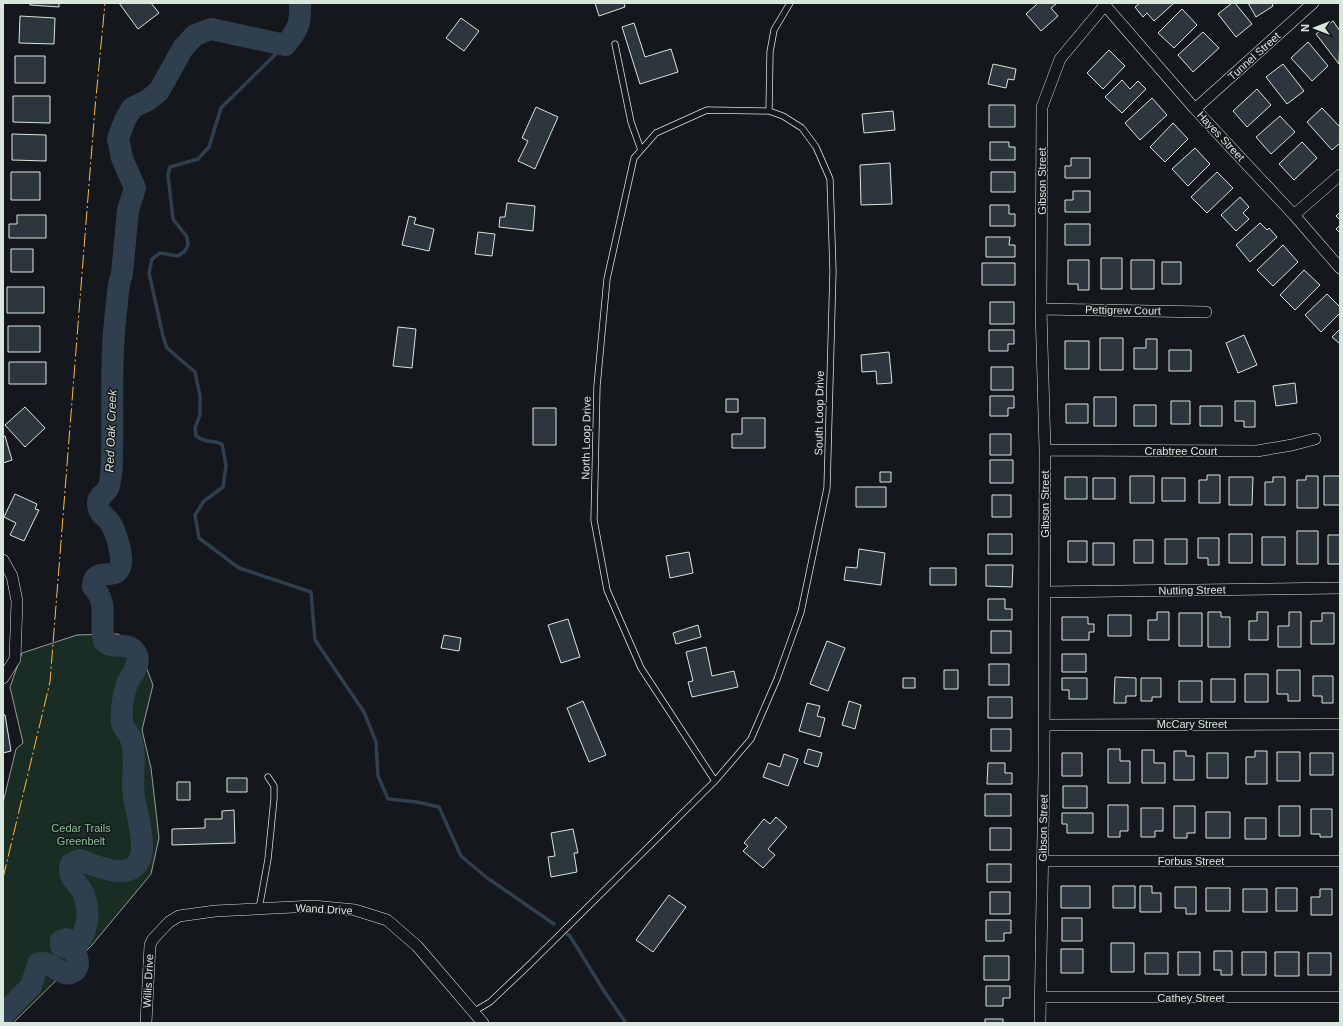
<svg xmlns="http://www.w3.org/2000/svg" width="1343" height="1026" font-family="Helvetica,sans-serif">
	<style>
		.green { fill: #1a2d24; stroke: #939e99 }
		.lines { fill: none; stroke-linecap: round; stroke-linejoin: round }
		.stream { stroke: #2f3f4d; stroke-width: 3.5 }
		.river { stroke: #2f3f4d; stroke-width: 22 }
		.building { fill: #2c363c; stroke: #d8e6dc }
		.service-casing { stroke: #d8e6dc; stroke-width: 7 }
		.minor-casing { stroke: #d8e6dc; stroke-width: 12 }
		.service { stroke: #14181c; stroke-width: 5.5 }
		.minor { stroke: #14181c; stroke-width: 11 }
		.power { stroke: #ffb74d; stroke-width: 1; stroke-dasharray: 14 3 2 3; stroke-linecap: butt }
		.labels { text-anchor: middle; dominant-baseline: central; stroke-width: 3; stroke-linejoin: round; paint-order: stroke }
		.street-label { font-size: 11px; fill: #d8e6dc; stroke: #14181c }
		.park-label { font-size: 11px; fill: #8ac095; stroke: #14181c }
		.water-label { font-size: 12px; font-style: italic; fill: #d8e6dc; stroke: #14181c }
	</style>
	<rect width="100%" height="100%" fill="#14181c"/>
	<!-- green -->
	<path class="green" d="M118,634L139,648L153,685L142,730L151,768L159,838L151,874L92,945L13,1023H3V803L16,749L23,743L10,687L22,653L77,635Z"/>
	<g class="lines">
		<!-- stream -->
		<path class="stream" d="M285,45L221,108L209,147L198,159L170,167L168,175L173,219L187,237L188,245L185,251L178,256L160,253L152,259L149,273L163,336L167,348L195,372L200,396V415L195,428L196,436C210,445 211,439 222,444L226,466L223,487L204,501L195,515L199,538L239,568L311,592L315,640L364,712L376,742L378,776L388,799L417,802L439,807L461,856L486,877L554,924
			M566,933L570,936L604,991L626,1023"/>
		<!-- river -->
		<path class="river" d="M3,1015L31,986L38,964C49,958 62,979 73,972C81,968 78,956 73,951C70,948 65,948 61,946V941L66,939L72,941L80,940C89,926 90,906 82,891C77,881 67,878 71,864L79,860C91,864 104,870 117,871C158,874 137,818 134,797C131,778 137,757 131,739C129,733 123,729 122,723C121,711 123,695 127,684C131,675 142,664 136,653C128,640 114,651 104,641C99,620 109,603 93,587C93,562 122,587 121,559C121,549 115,529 109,521C104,515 99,514 98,505C97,497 103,495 107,490C111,486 112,464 112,458C113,406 110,354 117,303C118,292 118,284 122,274L128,210L135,188L122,158L118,139L125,120L132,108L148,100L159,91L183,48L195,35L211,29L285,45C298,31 301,22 300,3"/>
	</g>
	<!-- building -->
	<path class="building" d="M30,3H59V7L30,5Z
		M119,3H151L159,13L138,29Z
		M595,3H624L625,7L599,16Z
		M1038,3H1057L1051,8L1058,16L1041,31L1026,14Z
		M1140,3H1174L1154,21L1147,13L1143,17L1135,7Z
		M1232,3H1235L1252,24L1236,37L1218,14Z
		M1248,3H1272L1273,6L1256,17Z
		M1182,9L1197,25L1174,48L1158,33Z
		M20,16L55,18L54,44L19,43Z
		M461,18L479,31L464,51L446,38Z
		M1333,21L1340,31L1339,64L1316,34Z
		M634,23L645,57L671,49L678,72L640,84L622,27Z
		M1203,32L1219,48L1193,72L1178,55Z
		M1308,42L1328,66L1312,81L1291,58Z
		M1109,50L1125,66L1103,89L1087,73Z
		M15,56H45V83H15Z
		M993,64L1016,69L1014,80L1008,79L1006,88L988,84Z
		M1283,64L1304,91L1287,104L1266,77Z
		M1122,80L1130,89L1138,81L1146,89L1122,113L1105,97Z
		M1257,89L1271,105L1247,127L1233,111Z
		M13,96H50V123L13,122Z
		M1152,98L1167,115L1140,140L1125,123Z
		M989,105H1015V127H989Z
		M536,107L558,117L535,169L518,161L528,141L522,138Z
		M1322,108L1340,127V143L1332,150L1307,122Z
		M893,111L895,130L864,133L862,114Z
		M1280,116L1295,132L1271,154L1256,137Z
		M1173,123L1188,139L1165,162L1150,147Z
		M12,134L46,135V161L12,160Z
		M990,142H1009V147H1015V160H990Z
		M1302,142L1317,158L1294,180L1279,164Z
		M1195,148L1210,164L1188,186L1172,169Z
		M1071,158H1090V178H1065V166H1071Z
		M890,163L892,204L861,205L860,165Z
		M11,172H40V200H11Z
		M991,172H1015V192H991Z
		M1217,172L1233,188L1207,213L1191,197Z
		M1073,191H1090V212H1065V200H1073Z
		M1240,197L1249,207L1243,213L1249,219L1236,231L1221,215Z
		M507,203L535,206L533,231L499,227L500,217H505Z
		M990,205H1009V214H1015V226H990Z
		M1340,212V220L1336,216Z
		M17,215H46V238H9V224H17Z
		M409,216L416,218L414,224L434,229L429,251L402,245Z
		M1260,223L1267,230L1269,228L1277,237L1250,262L1236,245Z
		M1065,224H1090V245H1065Z
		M1340,225V233L1336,229Z
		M478,232L495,234L492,256L475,254Z
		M986,237H1010L1009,245H1015V257H986Z
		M1283,245L1298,262L1273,286L1257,270Z
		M11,249H33V272H11Z
		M1101,258H1122V289H1101Z
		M1068,260H1089V290H1078V284H1068Z
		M1131,260H1154V289H1131Z
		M1162,262H1181V284H1162Z
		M982,263H1015V285H982Z
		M1304,270L1320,285L1295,310L1280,295Z
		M7,287H44V313H7Z
		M1327,294L1340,307V313L1321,332L1305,315Z
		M990,302H1014V324H990Z
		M8,326H40V352H8Z
		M398,327L416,329L412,368L393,366Z
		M1340,329V344L1332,337Z
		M989,330H1014V344H1008V351H989Z
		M1244,335L1257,365L1238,373L1226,343Z
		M1100,338H1123V370H1100Z
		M1146,339H1157V369H1134V348H1146Z
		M1065,341H1089V369H1065Z
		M1169,350H1191V371H1169Z
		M889,352L892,383L877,384L876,371L862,372L861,355Z
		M9,362H46V384H9Z
		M991,367H1013V390H991Z
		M1295,383L1297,403L1276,406L1273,386Z
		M990,396H1014V408H1008V416H990Z
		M1094,397H1116V426H1094Z
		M726,399H738V412H726Z
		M1171,401H1190V424H1171Z
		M1235,401H1255V427H1244V421H1235Z
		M1066,404H1088V423H1066Z
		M1134,405H1156V426H1134Z
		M1200,406H1222V426H1200Z
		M25,407L45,428L25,447L5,425Z
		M533,408H556V445H533Z
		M742,418H765V448H732V434H742Z
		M990,434H1011V455H990Z
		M3,436H5L12,460L3,463Z
		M990,460H1013V483H990Z
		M880,472H891V482H880Z
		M1207,475H1220V503H1199V480H1207Z
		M1130,476H1154V503H1130Z
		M1306,476H1318V508H1297V480H1306Z
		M1324,476H1340V505H1324Z
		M1065,477H1087V499H1065Z
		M1229,477H1253L1252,505H1229Z
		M1273,477H1285V505H1265V482H1273Z
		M1093,478H1115V499H1093Z
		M1162,478H1185V501H1162Z
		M856,487H886V507H856Z
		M15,494L37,504L35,509L39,510L24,541L10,535L16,523L4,517Z
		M992,495H1011V517H992Z
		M1297,531H1318V564H1297Z
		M988,534H1012V554H988Z
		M1229,534H1252V563H1229Z
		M1328,535H1340V564H1328Z
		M1262,537H1285V565H1262Z
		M1198,538H1219V565H1208V558H1198Z
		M1165,539H1187V564H1165Z
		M1134,540H1153V563H1134Z
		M1068,541H1087V562H1068Z
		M1093,543H1114V565H1093Z
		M859,549L885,553L881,585L844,580L846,567L857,568Z
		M689,552L693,573L670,578L666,556Z
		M986,565H1013L1012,587L986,586Z
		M930,568H956V585H930Z
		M988,599H1005V609H1012V620H988Z
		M1157,612H1169V640H1148V620H1157Z
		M1208,612H1221V617H1230V647H1208Z
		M1257,612H1268V640H1249V621H1257Z
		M1289,612H1301V647H1278V626H1289Z
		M1179,613H1202V646H1179Z
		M1322,613H1334V644H1311V621H1322Z
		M1108,615H1131V636H1108Z
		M1062,617H1088V624H1094V632H1089V640H1062Z
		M568,619L580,657L561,663L548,625Z
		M698,625L701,637L676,644L673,633Z
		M991,631H1011V653H991Z
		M444,635L461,638L459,651L441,648Z
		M827,641L845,648L828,691L810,684Z
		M706,647L712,676L734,671L738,687L692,697L688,682L693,681L686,652Z
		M1062,654H1086V672H1062Z
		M989,664H1009V685H989Z
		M944,670H958V689H944Z
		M1277,670H1300V701H1288V694H1277Z
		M1245,674H1268V702H1245Z
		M1313,676H1333V703H1322V696H1313Z
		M1115,677L1136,678V696H1126V703H1114Z
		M903,678H915V688H903Z
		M1062,678H1087V699H1069V690H1062Z
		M1141,678H1161V697H1152V701H1141Z
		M1211,679H1235V702H1211Z
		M1179,681H1202V702H1179Z
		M988,697H1012V718H988Z
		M583,701L606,755L589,762L567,708Z
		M849,701L861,705L855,729L842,725Z
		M807,703L820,706L817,716L825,718L820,737L799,731Z
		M3,715H5L11,751L3,753Z
		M991,729H1011V751H991Z
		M808,749L822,753L818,767L804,763Z
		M1108,749H1120V761H1130V783H1108Z
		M1142,750H1154V763H1165V783H1142Z
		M1174,751H1186V756H1194V780H1174Z
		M1255,751H1267V784H1246V757H1255Z
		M1277,752H1300V781H1277Z
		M1062,753H1082V776H1062Z
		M1207,753H1228V778H1207Z
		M1310,753H1333V775H1310Z
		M784,754L798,759L788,786L763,777L768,763L780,767Z
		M988,763H1005V773H1012V784H987Z
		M227,778H247V792H227Z
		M177,782H190V800H177Z
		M1063,786H1087V808H1063Z
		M985,794H1011V816H985Z
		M1108,805H1128V831H1120V837H1108Z
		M1174,806H1195V833H1187V838H1174Z
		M1279,806H1300V836H1279Z
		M1141,808H1163V831H1155V837H1141Z
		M1311,809H1332V837H1320V834H1311Z
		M234,810L235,843L172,845V829L205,828V819H222V811Z
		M1206,812H1230V838H1206Z
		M1062,813H1093V833H1067V824H1062Z
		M776,817L787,827L768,849L775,855L763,868L743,851L748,846L744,843L764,819L770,824Z
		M1245,818H1266V839H1245Z
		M990,828H1011V850H990Z
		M573,829L578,853H574L577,872L551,877L548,857L555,856L551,833Z
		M987,864H1011V882H987Z
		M1061,886H1090V908H1061Z
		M1113,886H1135V908H1113Z
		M1140,886H1152V893H1161V912H1140Z
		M1175,887H1196V914H1186V908H1175Z
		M1206,888H1230V911H1206Z
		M1276,888H1297V911H1276Z
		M1243,889H1267V912H1243Z
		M1320,889H1332V915H1311V897H1320Z
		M990,892H1010V914H990Z
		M669,895L686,907L653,952L636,940Z
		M1062,918H1082V941H1062Z
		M986,920H1011V933H1004V941H986Z
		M1111,943H1134V972H1111Z
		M1061,949H1083V973H1061Z
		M1214,951H1232V975H1221V970H1214Z
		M1178,952H1200V975H1178Z
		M1242,952H1266V975H1242Z
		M1275,952H1299V976H1275Z
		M1145,953H1168V974H1145Z
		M1308,953H1331V975H1308Z
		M984,956H1009V980H984Z
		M986,986H1010V998H1003V1006H986Z
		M985,1019H1003V1023H985Z"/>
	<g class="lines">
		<defs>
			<path id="service" d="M615,44L631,122L641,150
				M769,111L770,52L774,30L790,3
				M259,909L268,859L274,799V786L268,777
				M473,1012L490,1002L529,965L715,781L751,739L777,679L801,612L827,488L833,271L830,179L816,147L802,128L783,116L769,111L707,110L656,133L634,158L607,279L597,386L594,520L607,590L641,668L715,781"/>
			<path id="minor" d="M1103,3L1195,109L1294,215L1340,268
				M1195,109L1313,3
				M1294,215L1340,175
				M1041,309L1206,312
				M1045,450L1257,451L1292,445L1315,439
				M3,560L12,576L17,601L15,659L3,678
				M1045,592L1340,588
				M1044,725L1340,724
				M1042,861H1340
				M1041,997H1340
				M146,1023L150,945L153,939L169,922L179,916L215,911L313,906L355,910L387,920L417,946L483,1023
				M1040,1023L1044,770L1045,450L1041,309L1042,107L1060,59L1105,5"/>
		</defs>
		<!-- service casing -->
		<use href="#service" class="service-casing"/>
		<!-- minor casing -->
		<use href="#minor" class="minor-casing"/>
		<!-- service -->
		<use href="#service" class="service"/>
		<!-- minor -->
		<use href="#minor" class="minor"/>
		<!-- power -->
		<path class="power" d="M3,878L50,682L95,108L105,3"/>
	</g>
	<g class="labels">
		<!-- street labels -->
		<g class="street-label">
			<text transform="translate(1254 56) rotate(-42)">Tunnel Street</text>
			<text transform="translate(1221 136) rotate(47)">Hayes Street</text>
			<text transform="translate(1042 181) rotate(-90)">Gibson Street</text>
			<text transform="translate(1123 310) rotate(1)">Pettigrew Court</text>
			<text transform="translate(819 413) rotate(-89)">South Loop Drive</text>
			<text transform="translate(586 438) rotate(-89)">North Loop Drive</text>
			<text x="1181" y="451">Crabtree Court</text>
			<text transform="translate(1045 504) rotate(-90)">Gibson Street</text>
			<text transform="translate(1192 590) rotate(-1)">Nutting Street</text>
			<text x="1192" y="724">McCary Street</text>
			<text transform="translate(1043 828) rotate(-89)">Gibson Street</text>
			<text x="1191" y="861">Forbus Street</text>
			<text transform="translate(324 909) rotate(3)">Wand Drive</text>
			<text transform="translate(148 981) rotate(-87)">Willis Drive</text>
			<text x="1191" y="998">Cathey Street</text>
		</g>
		<!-- park labels -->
		<g class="park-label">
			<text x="81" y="828">Cedar Trails<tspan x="81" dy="13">Greenbelt</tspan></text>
		</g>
		<!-- water labels -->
		<g class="water-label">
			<text transform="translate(111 431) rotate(-88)">Red Oak Creek</text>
		</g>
	</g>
	<!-- border -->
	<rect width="1343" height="1026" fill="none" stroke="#d8e6dc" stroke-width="8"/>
	<!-- north arrow -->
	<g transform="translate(1315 28) rotate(270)" stroke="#14181c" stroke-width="3" paint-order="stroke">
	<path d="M0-3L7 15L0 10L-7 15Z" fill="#d8e6dc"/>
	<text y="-6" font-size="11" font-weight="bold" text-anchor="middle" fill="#d8e6dc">N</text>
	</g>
</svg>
